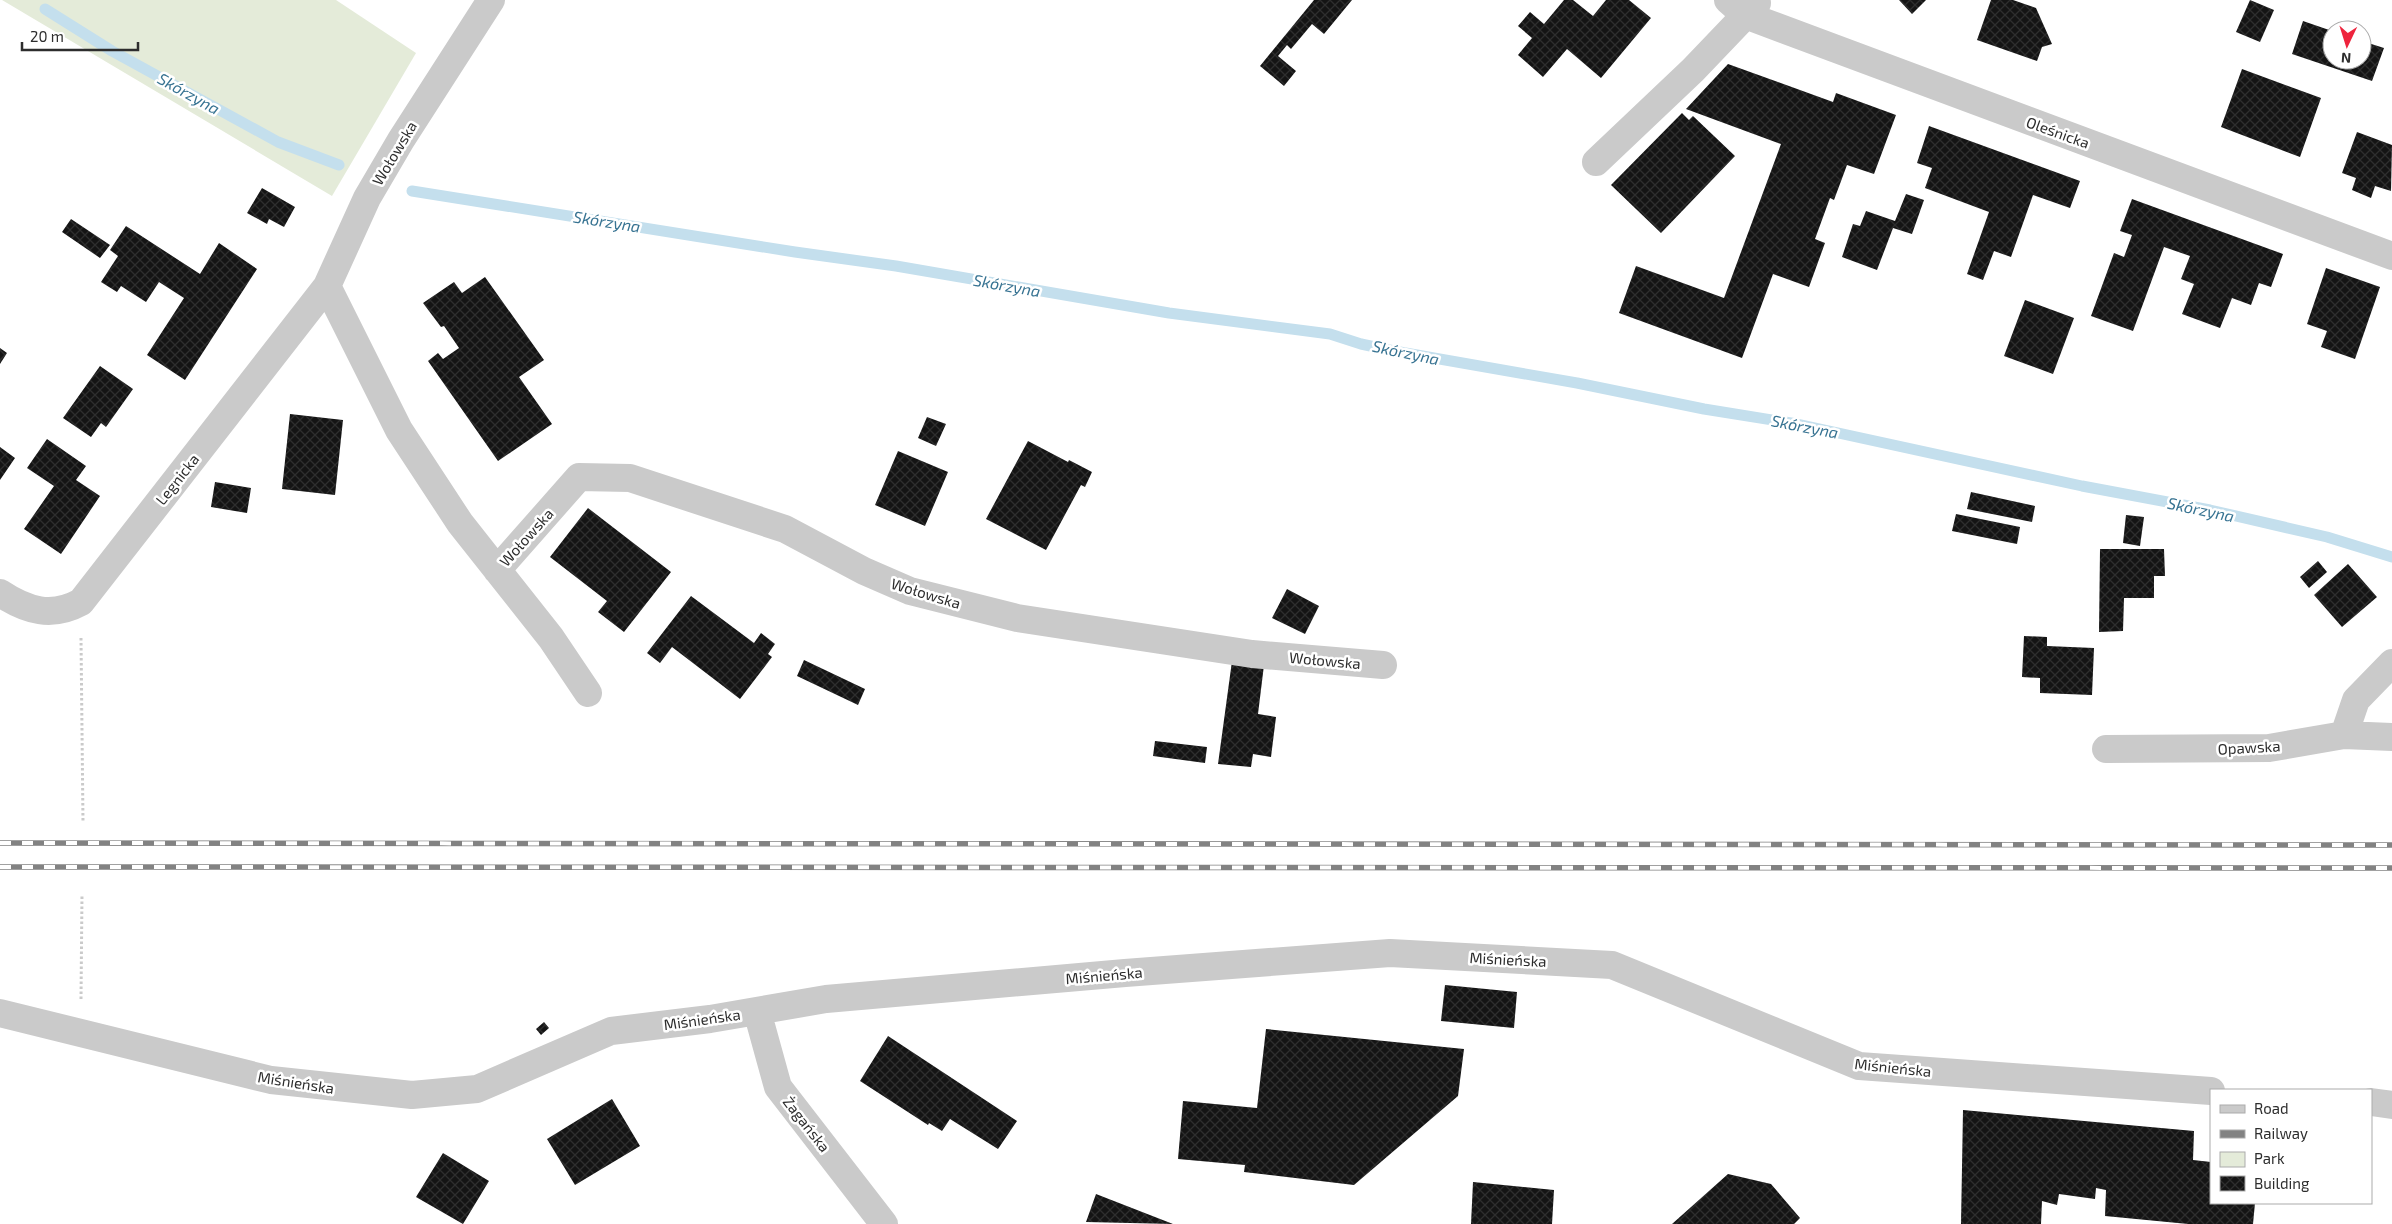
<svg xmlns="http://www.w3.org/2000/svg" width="2392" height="1224" font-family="'Exo 2',sans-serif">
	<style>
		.green { fill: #e4ebd9 }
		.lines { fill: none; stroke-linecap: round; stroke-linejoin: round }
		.stream { stroke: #c4dfed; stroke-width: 11 }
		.building { fill: url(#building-cross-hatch) }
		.path { stroke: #cacaca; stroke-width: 3; stroke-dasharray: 2.5 2.5; stroke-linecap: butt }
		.minor { stroke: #cacaca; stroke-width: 28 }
		.rail-casing { stroke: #828282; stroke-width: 5.5 }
		.rail { stroke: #fff; stroke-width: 4; stroke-dasharray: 11; stroke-linecap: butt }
		.labels { text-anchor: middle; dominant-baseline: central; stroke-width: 5; stroke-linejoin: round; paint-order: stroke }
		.street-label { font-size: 15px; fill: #2d2d2d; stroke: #fff }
		.water-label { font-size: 16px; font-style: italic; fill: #377392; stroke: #fff }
	</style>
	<defs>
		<pattern id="building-cross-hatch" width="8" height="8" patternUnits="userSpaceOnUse" patternTransform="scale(1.25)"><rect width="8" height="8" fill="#141414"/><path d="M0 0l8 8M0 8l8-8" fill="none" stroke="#2e2e2e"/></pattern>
	</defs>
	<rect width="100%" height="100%" fill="#fff"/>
	<!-- green -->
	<path class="green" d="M2,0H336L416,53L332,196Z"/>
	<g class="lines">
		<!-- stream -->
		<path class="stream" d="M45,9L112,51L278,142L339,165
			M412,191L795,252L896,266L1169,313L1330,334L1361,344L1394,351L1577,383L1704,409L1797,424L2082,486L2210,510L2327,537L2392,557"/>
	</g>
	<!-- building -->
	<path class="building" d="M1314,0H1352L1324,34L1312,24L1291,49L1287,45L1278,56L1296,71L1284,86L1260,66Z
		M1564,0H1573L1593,16L1606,0H1629L1651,18L1601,78L1567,49L1543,77L1518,55L1532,38L1518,26L1530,12L1544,24Z
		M1899,0H1926L1912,14Z
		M1991,0H2013L2036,8L2052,44L2042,47L2037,61L1977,40Z
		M2250,0L2274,10L2260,42L2236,32Z
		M2303,21L2332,31V60H2362V41L2384,48L2372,81L2292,54Z
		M1728,64L1833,102L1836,93L1896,115L1874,174L1847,165L1834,200L1830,198L1815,239L1825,243L1809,287L1773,274L1742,358L1619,313L1636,266L1724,298L1781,144L1686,109Z
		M2242,69L2321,98L2300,157L2221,127Z
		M1682,113L1689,120L1693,116L1735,156L1661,233L1611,185Z
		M1929,126L2080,181L2070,208L2033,195L2011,257L1994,251L1983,280L1967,274L1989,212L1925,188L1932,168L1917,163Z
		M2357,132L2392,145L2391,191L2375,186L2371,198L2352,190L2356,178L2342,173Z
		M262,188L295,207L284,227L269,219L267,224L247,213Z
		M1906,194L1924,200L1912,234L1893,228L1877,270L1842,257L1853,224L1860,226L1866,211L1895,221Z
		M2132,199L2283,254L2271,287L2259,283L2251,305L2232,298L2220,328L2182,314L2194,284L2181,279L2190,256L2164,247L2133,331L2091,316L2114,253L2124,257L2132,235L2120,231Z
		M71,219L110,245L100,258L62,232Z
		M126,226L200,274L219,243L257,269L185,380L147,355L184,298L159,282L146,302L121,286L117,292L101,282L118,256L110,250Z
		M2326,268L2380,287L2355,359L2321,347L2327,331L2307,324Z
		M485,277L544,360L519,377L552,424L498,461L428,361L438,353L443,359L459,348L444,326L441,327L423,303L454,282L462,293Z
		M2025,300L2074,318L2053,374L2004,356Z
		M0,348L7,353L0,364Z
		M100,366L133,389L106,427L101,423L91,437L63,418Z
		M290,414L343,420L335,495L282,489Z
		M927,417L946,424L936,446L918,438Z
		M47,439L86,466L76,480L100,496L61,554L24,529L54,486L27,468Z
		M1028,441L1068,462L1069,460L1092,472L1085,487L1081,485L1046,550L986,519Z
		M0,447L15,458L0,480Z
		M898,451L948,472L925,526L875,505Z
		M215,482L251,488L247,513L211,507Z
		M1971,492L2035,506L2032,522L1967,509Z
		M588,508L671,572L624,632L598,612L607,601L550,557Z
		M1956,514L2020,527L2017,544L1952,531Z
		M2126,515L2144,517L2140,546L2123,543Z
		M2100,549H2164L2165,576H2154V598H2124L2123,631L2099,632Z
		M2318,561L2327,572L2309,588L2300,577Z
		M2348,564L2377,597L2342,627L2314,595Z
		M1287,589L1319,606L1305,634L1272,618Z
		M691,596L754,643L761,633L775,644L768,654L772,657L740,699L672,647L660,663L647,653Z
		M2024,636L2047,637V646L2094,648L2092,695L2040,693V678L2022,677Z
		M804,660L865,689L858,705L797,676Z
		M1232,661L1264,665L1258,714L1276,717L1271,757L1253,754L1251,767L1218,764Z
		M1155,741L1207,747L1205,763L1153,756Z
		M1445,985L1517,992L1514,1028L1441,1021Z
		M544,1022L549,1028L541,1035L536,1029Z
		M1266,1029L1464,1049L1458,1096L1354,1185L1244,1172L1245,1165L1178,1159L1183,1101L1257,1108Z
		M888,1036L1017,1121L998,1149L950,1119L942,1131L929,1123L928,1125L860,1081Z
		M612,1099L640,1146L575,1185L547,1139Z
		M1963,1110L2194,1131L2193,1160L2211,1162V1203H2255L2253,1224H2188L2105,1216L2106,1190L2096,1188L2095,1199L2059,1194L2057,1205L2042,1201L2041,1224H1961Z
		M443,1153L489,1181L463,1224L416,1197Z
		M1728,1174L1771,1184L1800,1218L1794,1224H1672Z
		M1473,1182L1554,1190L1552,1224H1471Z
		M1096,1194L1173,1224L1086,1222Z"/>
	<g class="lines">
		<!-- path -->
		<path class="path" d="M81,638L83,822
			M81,999L82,894"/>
		<!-- minor -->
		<path class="minor" d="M1728,0L1745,15L2392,256
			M1596,162L1693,70L1757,3
			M327,286L399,430L460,523L551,638L588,693
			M497,570L579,477L630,478L785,529L864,571L910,591L1017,618L1252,654L1383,665
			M0,593C27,611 52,618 81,602L327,286L367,198L401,140L491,0
			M2344,735L2356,700L2392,663
			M2106,749L2269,748L2344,735L2392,737
			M757,1011L778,1087L884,1224
			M0,1013L271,1080L412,1095L477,1089L611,1031L710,1019L826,999L1125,973L1390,953L1612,965L1859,1066L2211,1091
			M2371,1102L2392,1105"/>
		<defs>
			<path id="rail" d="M0,843L2392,845
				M0,867L2392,868"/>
		</defs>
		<!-- rail casing -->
		<use href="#rail" class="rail-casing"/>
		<!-- rail -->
		<use href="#rail" class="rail"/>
	</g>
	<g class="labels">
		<!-- street labels -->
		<g class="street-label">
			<text transform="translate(2058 132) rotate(20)">Oleśnicka</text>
			<text transform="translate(394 153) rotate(-59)">Wołowska</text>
			<text transform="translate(177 479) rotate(-52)">Legnicka</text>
			<text transform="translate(526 537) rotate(-48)">Wołowska</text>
			<text transform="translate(926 593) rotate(17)">Wołowska</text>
			<text transform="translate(1325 660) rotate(5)">Wołowska</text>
			<text transform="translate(2249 747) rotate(-3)">Opawska</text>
			<text transform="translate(1508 959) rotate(3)">Miśnieńska</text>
			<text transform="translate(1104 975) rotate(-5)">Miśnieńska</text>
			<text transform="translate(702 1019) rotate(-8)">Miśnieńska</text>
			<text transform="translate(1893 1067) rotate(6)">Miśnieńska</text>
			<text transform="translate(296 1082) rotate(9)">Miśnieńska</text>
			<text transform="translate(807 1124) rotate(52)">Żagańska</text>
		</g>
		<!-- water labels -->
		<g class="water-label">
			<text transform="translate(189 93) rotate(29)">Skórzyna</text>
			<text transform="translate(607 221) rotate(9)">Skórzyna</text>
			<text transform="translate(1007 285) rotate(10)">Skórzyna</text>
			<text transform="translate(1406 352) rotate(12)">Skórzyna</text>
			<text transform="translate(1805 426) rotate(11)">Skórzyna</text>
			<text transform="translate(2201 509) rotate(12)">Skórzyna</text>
		</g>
	</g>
	<!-- legend -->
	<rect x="2210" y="1089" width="162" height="115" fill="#ffffff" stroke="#ababab"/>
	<rect x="2220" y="1105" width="25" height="8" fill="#cacaca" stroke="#ababab"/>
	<text x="2254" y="1114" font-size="15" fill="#2d2d2d">Road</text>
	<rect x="2220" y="1130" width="25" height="8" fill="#828282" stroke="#ababab"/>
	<text x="2254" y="1139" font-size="15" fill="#2d2d2d">Railway</text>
	<rect x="2220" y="1152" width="25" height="15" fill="#e4ebd9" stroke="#ababab"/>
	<text x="2254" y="1164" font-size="15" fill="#2d2d2d">Park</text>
	<rect x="2220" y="1176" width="25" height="15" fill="url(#building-cross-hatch)" stroke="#ababab"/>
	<text x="2254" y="1189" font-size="15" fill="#2d2d2d">Building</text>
	<!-- north arrow -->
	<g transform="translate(2347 45) rotate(184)"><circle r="24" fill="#ffffff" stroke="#ababab"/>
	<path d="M0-4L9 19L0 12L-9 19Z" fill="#ee243d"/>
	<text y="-8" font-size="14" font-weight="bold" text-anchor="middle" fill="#2d2d2d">N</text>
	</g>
	<!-- scale -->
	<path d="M22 42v8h116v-8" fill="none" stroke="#2d2d2d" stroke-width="2.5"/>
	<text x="30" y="42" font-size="15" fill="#2d2d2d" stroke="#ffffff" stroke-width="4" paint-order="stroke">20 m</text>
</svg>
